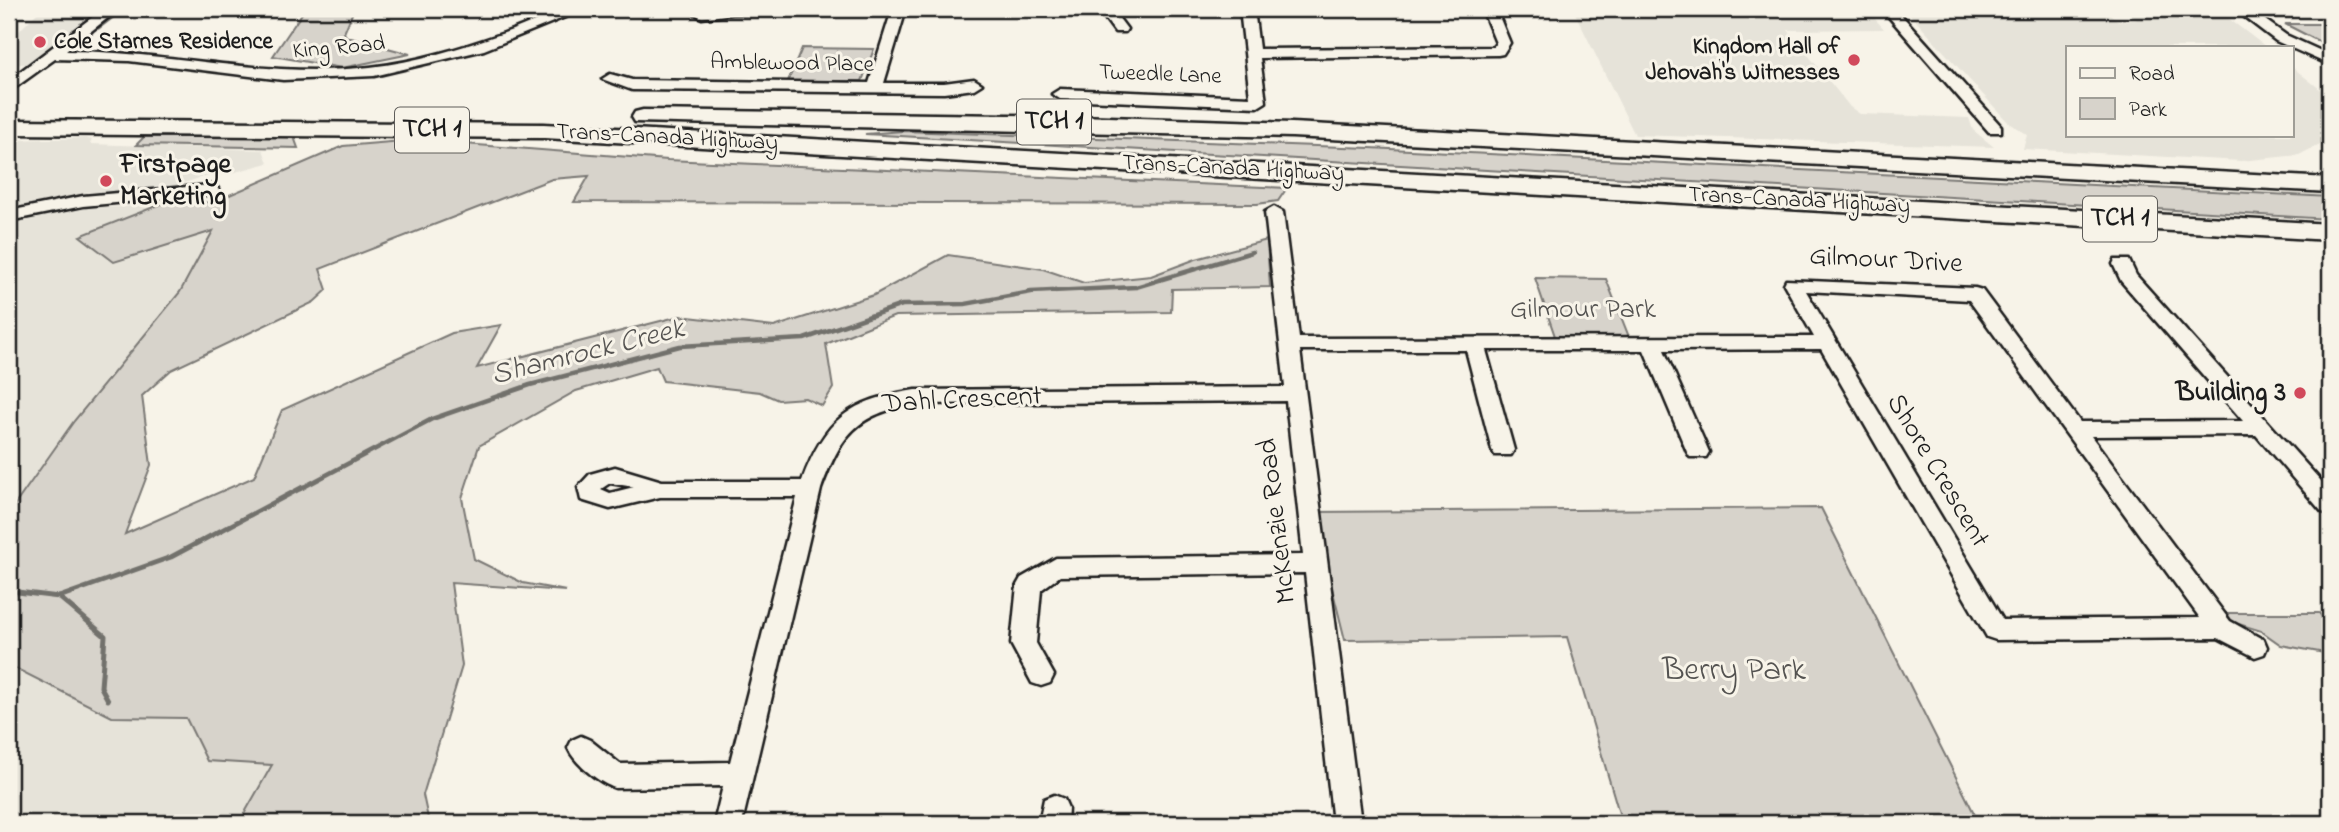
<svg xmlns="http://www.w3.org/2000/svg" width="2339" height="832" font-family="'Indie Flower',sans-serif">
	<style>
		.built { fill: #e6e3d9 }
		.green { fill: #d7d3cb; stroke: #7a7874; stroke-width: 2 }
		.lines { fill: none; stroke-linecap: round; stroke-linejoin: round }
		.stream-far2 { stroke: #72716c; stroke-width: 3.5 }
		.stream-far1 { stroke: #72716c; stroke-width: 4.5 }
		.stream { stroke: #72716c; stroke-width: 5 }
		.minor-casing { stroke: #1c1c1c; stroke-width: 5 }
		.highway-casing { stroke: #1c1c1c; stroke-width: 5 }
		.minor { fill: #f7f3e8; fill-rule: evenodd }
		.highway { fill: #f7f3e8; fill-rule: evenodd }
		.rail-casing { stroke: #1c1c1c; stroke-width: 5 }
		.rail { stroke: #f7f3e8; stroke-width: 3.5; stroke-dasharray: 10; stroke-linecap: butt }
		.poi-dot { fill: #d1495b; stroke: #f7f3e8; stroke-width: 2.5 }
		.labels { text-anchor: middle; dominant-baseline: central; stroke-width: 6; stroke-linejoin: round; paint-order: stroke }
		.far-poi-label { font-size: 23px; font-weight: bold; fill: #1c1c1c; stroke: #f7f3e8; text-anchor: start }
		.far-street-label { font-size: 23px; fill: #1c1c1c; stroke: #f7f3e8 }
		.shield { fill: #f7f3e8; stroke: #5e5c59; stroke-width: 2 }
		.shield-label { font-size: 26px; font-weight: bold; fill: #1c1c1c }
		.poi-label { font-size: 28px; font-weight: bold; fill: #1c1c1c; stroke: #f7f3e8; text-anchor: start }
		.street-label { font-size: 28px; fill: #1c1c1c; stroke: #f7f3e8 }
		.park-label { font-size: 28px; fill: #545351; stroke: #f7f3e8 }
		.water-label { font-size: 30px; font-style: italic; fill: #565452; stroke: #f7f3e8 }
		.near-park-label { font-size: 33px; fill: #545351; stroke: #f7f3e8 }
	</style>
	<rect width="100%" height="100%" fill="#f7f3e8"/>
	<filter id="ink" filterUnits="userSpaceOnUse"><feTurbulence type="fractalNoise" baseFrequency=".0143" numOctaves="2"/><feDisplacementMap in="SourceGraphic" scale="14" xChannelSelector="R" yChannelSelector="G"/><feConvolveMatrix kernelMatrix="1 2 1 2 8 2 1 2 1" color-interpolation-filters="sRGB"/></filter>
	<g filter="url(#ink)">
		<!-- built -->
		<path class="built" d="M41,9H102L32,64H9V41Z
			M1573,9H1866L1884,29L1788,30L1850,107L1860,114L1969,118L1973,130L1994,147L1635,135Z
			M1905,9H2104L2118,21L2137,20L2124,9H2216L2266,47H2068V135H2292V67L2330,97V139L2299,155L2241,161L2023,149L2027,135L2007,121Z
			M85,138L92,140L90,144L263,150L268,163L228,174L202,177L173,187L140,193L89,192L9,209V140Z
			M165,200L214,230L180,292L74,421L9,513V221L82,207H125Z
			M9,665L112,717L186,718L207,761L272,765L239,823H9Z"/>
		<!-- green -->
		<path class="green" d="M305,9H354L344,33L347,37L410,54L342,68L273,56Z
			M2285,24H2330V47Z
			M802,48L874,49L862,81H788Z
			M903,131L1370,148L2330,197V219L865,134Z
			M144,137H294L298,148L136,145Z
			M415,140L668,160L1287,188L1278,201L1257,204L574,202L589,176L552,179L320,269L327,290L314,302L171,370L142,396L151,465L125,534L254,477L282,410L452,333L501,325L477,368L680,316L774,327L874,295L948,255L1043,269L1084,283L1151,276L1196,259L1267,240L1270,287L1172,289L1171,312L895,316L826,344L833,388L822,406L805,398L778,400L760,392L663,381L657,367L576,391L479,446L462,498L474,559L523,583L566,591L451,583L462,666L423,795L429,823H239L272,765L207,761L186,718L112,717L9,665V513L74,421L180,292L213,231L114,262L80,236L174,199L211,203L343,146Z
			M1535,278L1606,279L1631,342H1557Z
			M1821,508L1979,823H1622L1567,637L1345,640L1313,512Z
			M2227,613H2319L2330,627V654L2281,645L2261,631L2232,622Z"/>
		<g class="lines">
			<!-- stream-far2 -->
			<path class="stream-far2" d="M98,28L123,9
				M67,52L92,32"/>
			<!-- stream-far1 -->
			<path class="stream-far1" d="M300,489L432,419L530,385L680,346L804,339L902,305L965,304L1031,292L1136,287L1252,252"/>
			<!-- stream -->
			<path class="stream" d="M9,591L59,597L171,557L303,487
				M59,597L105,636L101,687L108,700"/>
			<defs>
				<path id="minor" d="M103,9H119L66,51C168,51 268,79 370,67C416,62 461,48 504,33C531,24 557,8 585,9L484,50L374,76L283,80L129,61L55,59L9,92V80Z
					M710,9H932L925,13H905L884,83H944L974,79L982,84L974,89L944,93L632,90L602,79L610,74L632,80L869,83L891,13L733,14L702,18L695,14Z
					M1098,9H1112L1127,29L1125,32H1115Z
					M1240,9H1254L1259,49L1493,47L1496,43L1482,9H1496L1510,43L1503,54L1498,55L1260,58L1266,102L1258,107L1060,99L1052,94L1060,89L1250,97Z
					M1882,9H1896L2001,126V132H1989Z
					M2234,9H2250L2286,35L2330,55V65L2276,41Z
					M210,185L216,186L219,190L216,194L83,206L9,221V211L83,196Z
					M1274,207L1283,212L1299,338L1814,337L1784,284L1786,280L1975,288L1982,290L2080,422L2243,421L2121,281L2113,264L2115,260H2129L2136,275L2330,491V514L2322,512L2256,435L2091,436L2230,621L2264,640L2267,647L2264,654L2255,657L2218,638L1996,640L1987,637L1821,349L1664,350L1709,452L1706,457H1690L1687,452L1644,350H1486L1514,450L1511,455H1495L1492,450L1466,350H1300L1361,823H1333L1305,573L1060,576L1041,590L1036,643L1054,675L1050,683L1041,686L1032,683L1011,644L1017,585L1021,578L1056,558L1303,555L1286,401L915,404C856,414 841,435 821,489L742,823H714L723,786L615,788C598,782 575,764 568,748L572,740L581,736L590,740L620,764L730,762L797,497H660L610,509L581,500L578,487L590,474L615,467L662,481H802C825,419 850,400 915,390L1285,387L1265,212ZM1806,291L1969,300L2200,618L2003,620ZM610,483L634,487L610,493L601,489Z
					M1054,795L1064,799L1068,808L1067,823H1039L1044,799Z"/>
				<path id="highway" d="M643,110L1078,116L1292,123L2330,178V192L1292,137L635,122L632,117L635,112Z
					M9,120L544,124L2330,224V240L544,138L9,134Z"/>
			</defs>
			<!-- minor casing -->
			<use href="#minor" class="minor-casing"/>
			<!-- highway casing -->
			<use href="#highway" class="highway-casing"/>
			<!-- minor -->
			<use href="#minor" class="minor"/>
			<!-- highway -->
			<use href="#highway" class="highway"/>
			<defs>
				<path id="rail" d="M9,22L20,9"/>
			</defs>
			<!-- rail casing -->
			<use href="#rail" class="rail-casing"/>
			<!-- rail -->
			<use href="#rail" class="rail"/>
		</g>
	</g>
	<!-- markers -->
	<g class="poi-dot">
		<circle cx="40" cy="42" r="7"/>
		<circle cx="1854" cy="60" r="7"/>
		<circle cx="106" cy="181" r="7"/>
		<circle cx="2300" cy="393" r="7"/>
	</g>
	<g class="labels">
		<!-- far-poi labels -->
		<g class="far-poi-label">
			<text x="54" y="42">Cole Starnes Residence</text>
			<text x="1840" y="47" text-anchor="end">Kingdom Hall of<tspan x="1840" dy="26">Jehovah's Witnesses</tspan></text>
		</g>
		<!-- far-street labels -->
		<g class="far-street-label">
			<text transform="translate(339 48) rotate(-5)">King Road</text>
			<text transform="translate(792 64) rotate(1)">Amblewood Place</text>
			<text transform="translate(1160 75) rotate(2)">Tweedle Lane</text>
			<text transform="translate(667 138) rotate(3)">Trans-Canada Highway</text>
			<text transform="translate(1233 169) rotate(3)">Trans-Canada Highway</text>
			<text transform="translate(1799 201) rotate(3)">Trans-Canada Highway</text>
		</g>
		<!-- shield labels -->
		<g class="shield">
			<rect x="1017" y="99.5" width="74" height="45" rx="5"/>
			<rect x="395" y="107.5" width="74" height="45" rx="5"/>
			<rect x="2083" y="196.5" width="74" height="45" rx="5"/>
		</g>
		<g class="shield-label">
			<text x="1054" y="122">TCH 1</text>
			<text x="432" y="130">TCH 1</text>
			<text x="2120" y="219">TCH 1</text>
		</g>
		<!-- poi labels -->
		<g class="poi-label">
			<text x="120" y="165">Firstpage<tspan x="120" dy="32">Marketing</tspan></text>
			<text x="2286" y="393" text-anchor="end">Building 3</text>
		</g>
		<!-- street labels -->
		<g class="street-label">
			<text transform="translate(1886 261) rotate(3)">Gilmour Drive</text>
			<text transform="translate(962 401) rotate(-3)">Dahl Crescent</text>
			<text transform="translate(1937 471) rotate(59)">Shore Crescent</text>
			<text transform="translate(1278 521) rotate(-97)">McKenzie Road</text>
		</g>
		<!-- park labels -->
		<g class="park-label">
			<text x="1583" y="310">Gilmour Park</text>
		</g>
		<!-- water labels -->
		<g class="water-label">
			<text transform="translate(588 353) rotate(-14)">Shamrock Creek</text>
		</g>
		<!-- near-park labels -->
		<g class="near-park-label">
			<text x="1734" y="671">Berry Park</text>
		</g>
	</g>
	<!-- margin -->
	<rect width="2339" height="832" fill="none" stroke="#f7f3e8" stroke-width="35"/>
	<rect x="18" y="18" width="2304" height="797" fill="none" stroke="#1c1c1c" stroke-width="2.5" filter="url(#ink)"/>
	<!-- legend -->
	<rect x="2066" y="46" width="228" height="91" fill="#f7f3e8" stroke="#9f9d96" stroke-width="2"/>
	<rect x="2080" y="68" width="35" height="10" fill="#f7f3e8" stroke="#9f9d96" stroke-width="2"/>
	<text x="2129" y="80" font-size="21" fill="#1c1c1c">Road</text>
	<rect x="2080" y="98" width="35" height="21" fill="#d7d3cb" stroke="#9f9d96" stroke-width="2"/>
	<text x="2129" y="116" font-size="21" fill="#1c1c1c">Park</text>
</svg>
